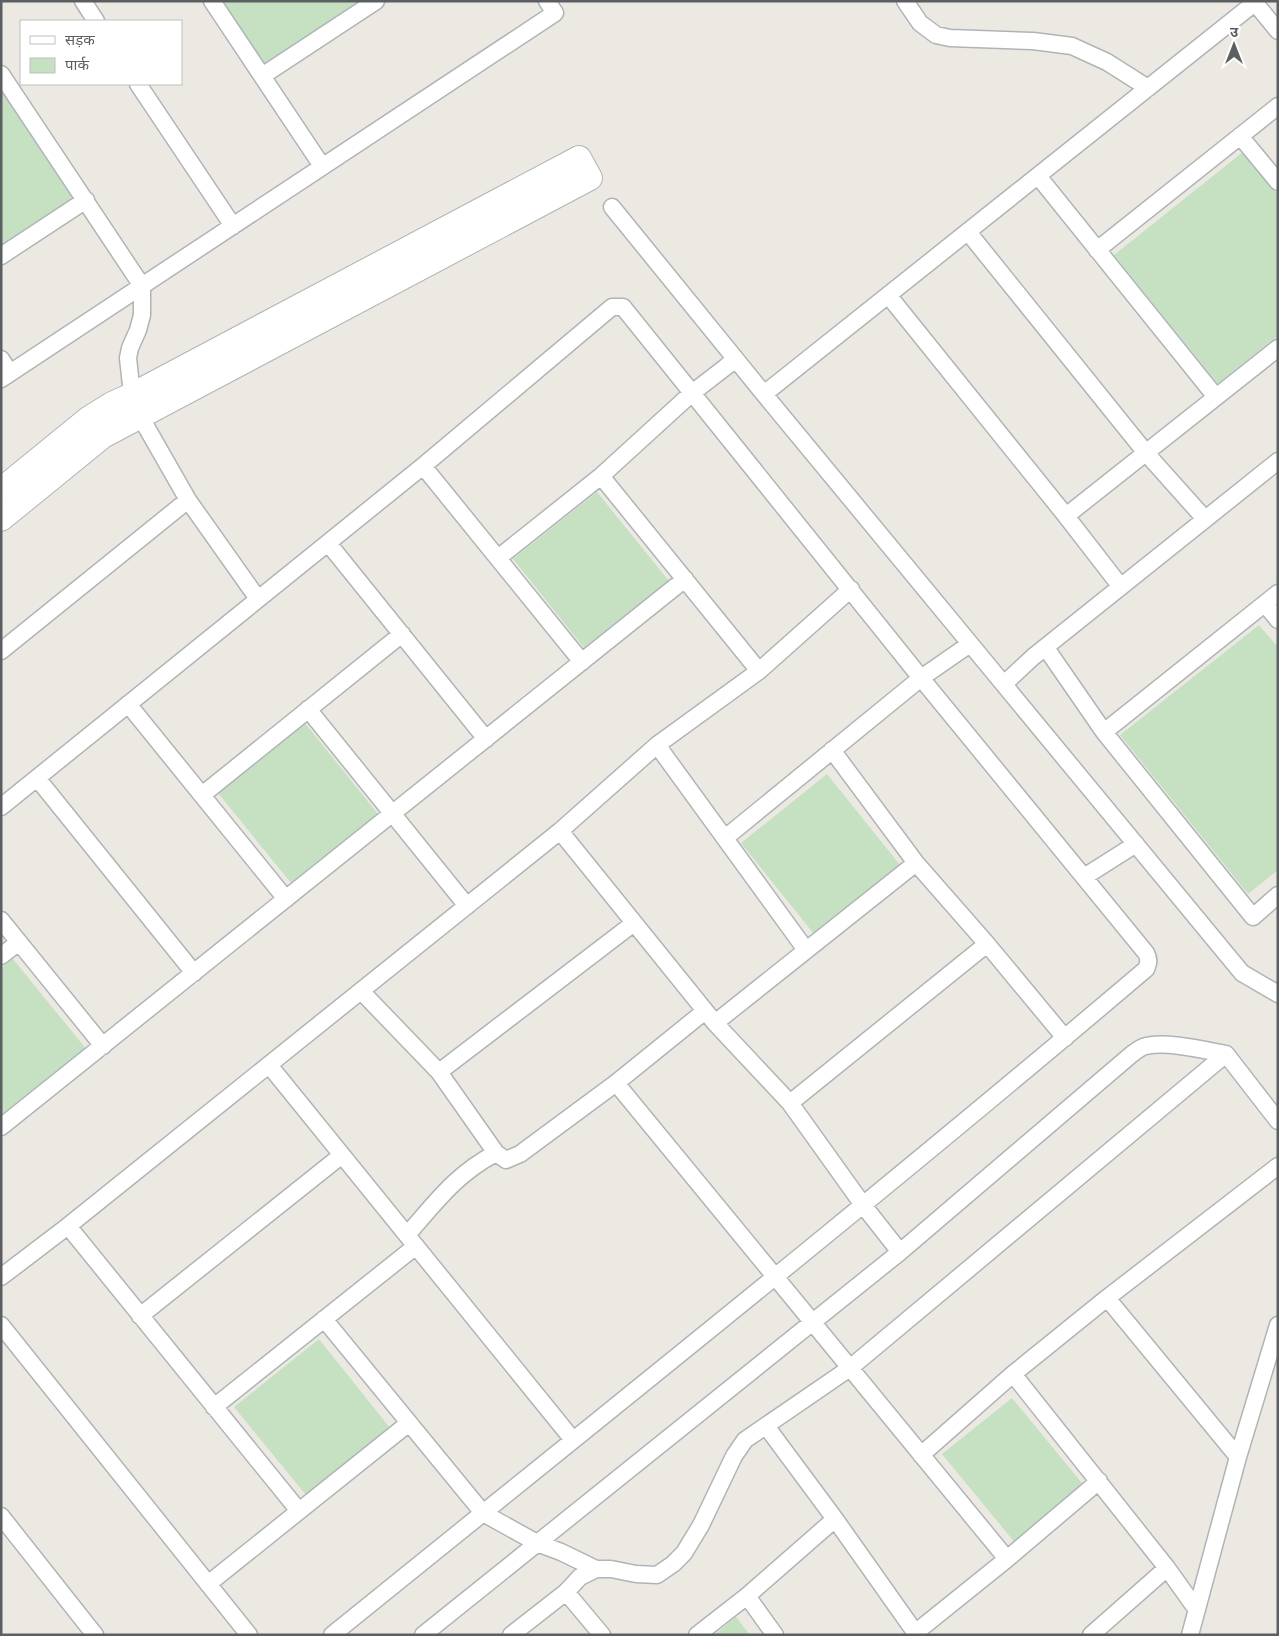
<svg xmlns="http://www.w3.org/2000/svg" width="1279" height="1636" font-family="'Fira Sans','Noto Sans Devanagari',sans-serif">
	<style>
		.green { fill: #c5e1c2 }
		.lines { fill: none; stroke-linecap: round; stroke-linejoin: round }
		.street-casing { stroke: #b0b4b7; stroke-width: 19 }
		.secondary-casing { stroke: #afb3b7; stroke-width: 26 }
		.street { stroke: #fff; stroke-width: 16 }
		.secondary { stroke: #fff; stroke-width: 24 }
	</style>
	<rect width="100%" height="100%" fill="#ece9e3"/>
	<!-- green -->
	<path class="green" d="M220,1H367L265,69Z
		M1,86L75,197L1,246Z
		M1243,152L1278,195V336L1218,384L1114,255Z
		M597,492L669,581L585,649L513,559Z
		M1259,625L1278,647V870L1248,894L1120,735Z
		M305,723L378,814L291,883L218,793Z
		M827,774L900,865L814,934L741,843Z
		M13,959L87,1050L1,1119V968Z
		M319,1339L390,1428L306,1495L234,1407Z
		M1012,1398L1086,1488L1016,1544L942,1454Z
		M736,1617L750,1635H714Z"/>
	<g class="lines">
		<defs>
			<path id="street" d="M83,1L96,21
				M212,1L322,166
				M905,1L920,23L936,35L950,38L1033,41L1072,46L1107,62L1148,88
				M1255,3L1278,31
				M1,74L142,286V315L138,330L130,348L128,358L132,395L140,416L188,500L258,599
				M262,76L376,1
				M138,84L233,226
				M1240,136L1278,182
				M1038,176L1216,397
				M612,207L764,394L1242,973L1278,994
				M968,232L1146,453L1205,519
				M1097,250L1278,106
				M1,256L86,200
				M888,295L1066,516L1121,587
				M1,359L10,373
				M1,379L555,13L547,1
				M764,394L1257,1
				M423,466L582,662
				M601,476L759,671
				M1066,516L1278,348
				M328,543L486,739
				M498,558L601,476L692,393L727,366L735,358
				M1265,604L1278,620
				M1046,648L1104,732L1253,917L1278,895
				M1,651L188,500
				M1004,684L1033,657L1278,461
				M128,704L286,899
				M308,709L467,906
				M1104,732L1278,593
				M657,745L806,950
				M832,750L916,863L987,944L1065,1038
				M37,778L194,973
				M202,795L402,634
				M1,807L423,466L612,307H623L921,678L1146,953C1149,959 1149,962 1146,969C879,1196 605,1414 332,1635
				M560,831L715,1023L790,1103L863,1205L900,1252
				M725,838L921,678L970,644
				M1084,877L1136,844
				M1,920L103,1046
				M1,956L19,942
				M361,991L439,1072L496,1153L506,1160L520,1154L616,1083L705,1011
				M715,1023L916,863
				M269,1065L573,1440
				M439,1072L634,923
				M616,1083L1007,1559
				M790,1103L987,944
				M1,1127L685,579
				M68,1226L299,1511
				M407,1235C436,1202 456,1174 496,1153
				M1,1277L68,1226L560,831L657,745L759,671L851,589
				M1107,1298L1238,1457
				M140,1316L342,1155
				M324,1319L483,1513L537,1543L561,1552L596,1569
				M1,1325L249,1635
				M1013,1374L1167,1568L1197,1610
				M214,1407L416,1246
				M766,1426L835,1519L917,1635
				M921,1455L1013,1374L1107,1298L1278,1166
				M1,1516L95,1635
				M208,1584L409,1423
				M566,1592L602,1635
				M747,1596L775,1635
				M915,1633L1007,1559L1099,1481
				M423,1635L900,1252L1132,1054C1136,1051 1141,1047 1146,1046C1167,1041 1204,1050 1226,1054
				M511,1635L566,1592L580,1577L596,1569H611L636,1574L657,1575L673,1564L684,1553L701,1525L734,1456L745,1440L850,1368L1226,1054L1278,1121
				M697,1635L747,1596L835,1519
				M1091,1635L1167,1568
				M1190,1635L1238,1457L1278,1325"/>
			<path id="secondary" d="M1,490L88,419L112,404L132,395L579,158L590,178L103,436L1,519"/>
		</defs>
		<!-- street casing -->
		<use href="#street" class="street-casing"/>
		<!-- secondary casing -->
		<use href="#secondary" class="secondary-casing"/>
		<!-- street -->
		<use href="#street" class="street"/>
		<!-- secondary -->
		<use href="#secondary" class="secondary"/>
	</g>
	<!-- border -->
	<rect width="1279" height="1636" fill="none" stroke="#5b5f62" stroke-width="5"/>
	<!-- legend -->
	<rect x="20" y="20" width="162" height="65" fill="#ffffff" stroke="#bdbfc0"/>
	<rect x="30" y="36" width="25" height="8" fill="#ffffff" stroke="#bdbfc0"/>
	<text x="65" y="45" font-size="15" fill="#5b5f62">सड़क</text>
	<rect x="30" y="58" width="25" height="15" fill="#c5e1c2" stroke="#bdbfc0"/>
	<text x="65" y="70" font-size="15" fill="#5b5f62">पार्क</text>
	<!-- north arrow -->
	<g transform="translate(1234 45)" stroke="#ffffff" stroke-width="4" paint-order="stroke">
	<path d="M0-4L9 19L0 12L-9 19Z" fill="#5b5f62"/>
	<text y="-8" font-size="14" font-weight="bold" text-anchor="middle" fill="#5b5f62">उ</text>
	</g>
</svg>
